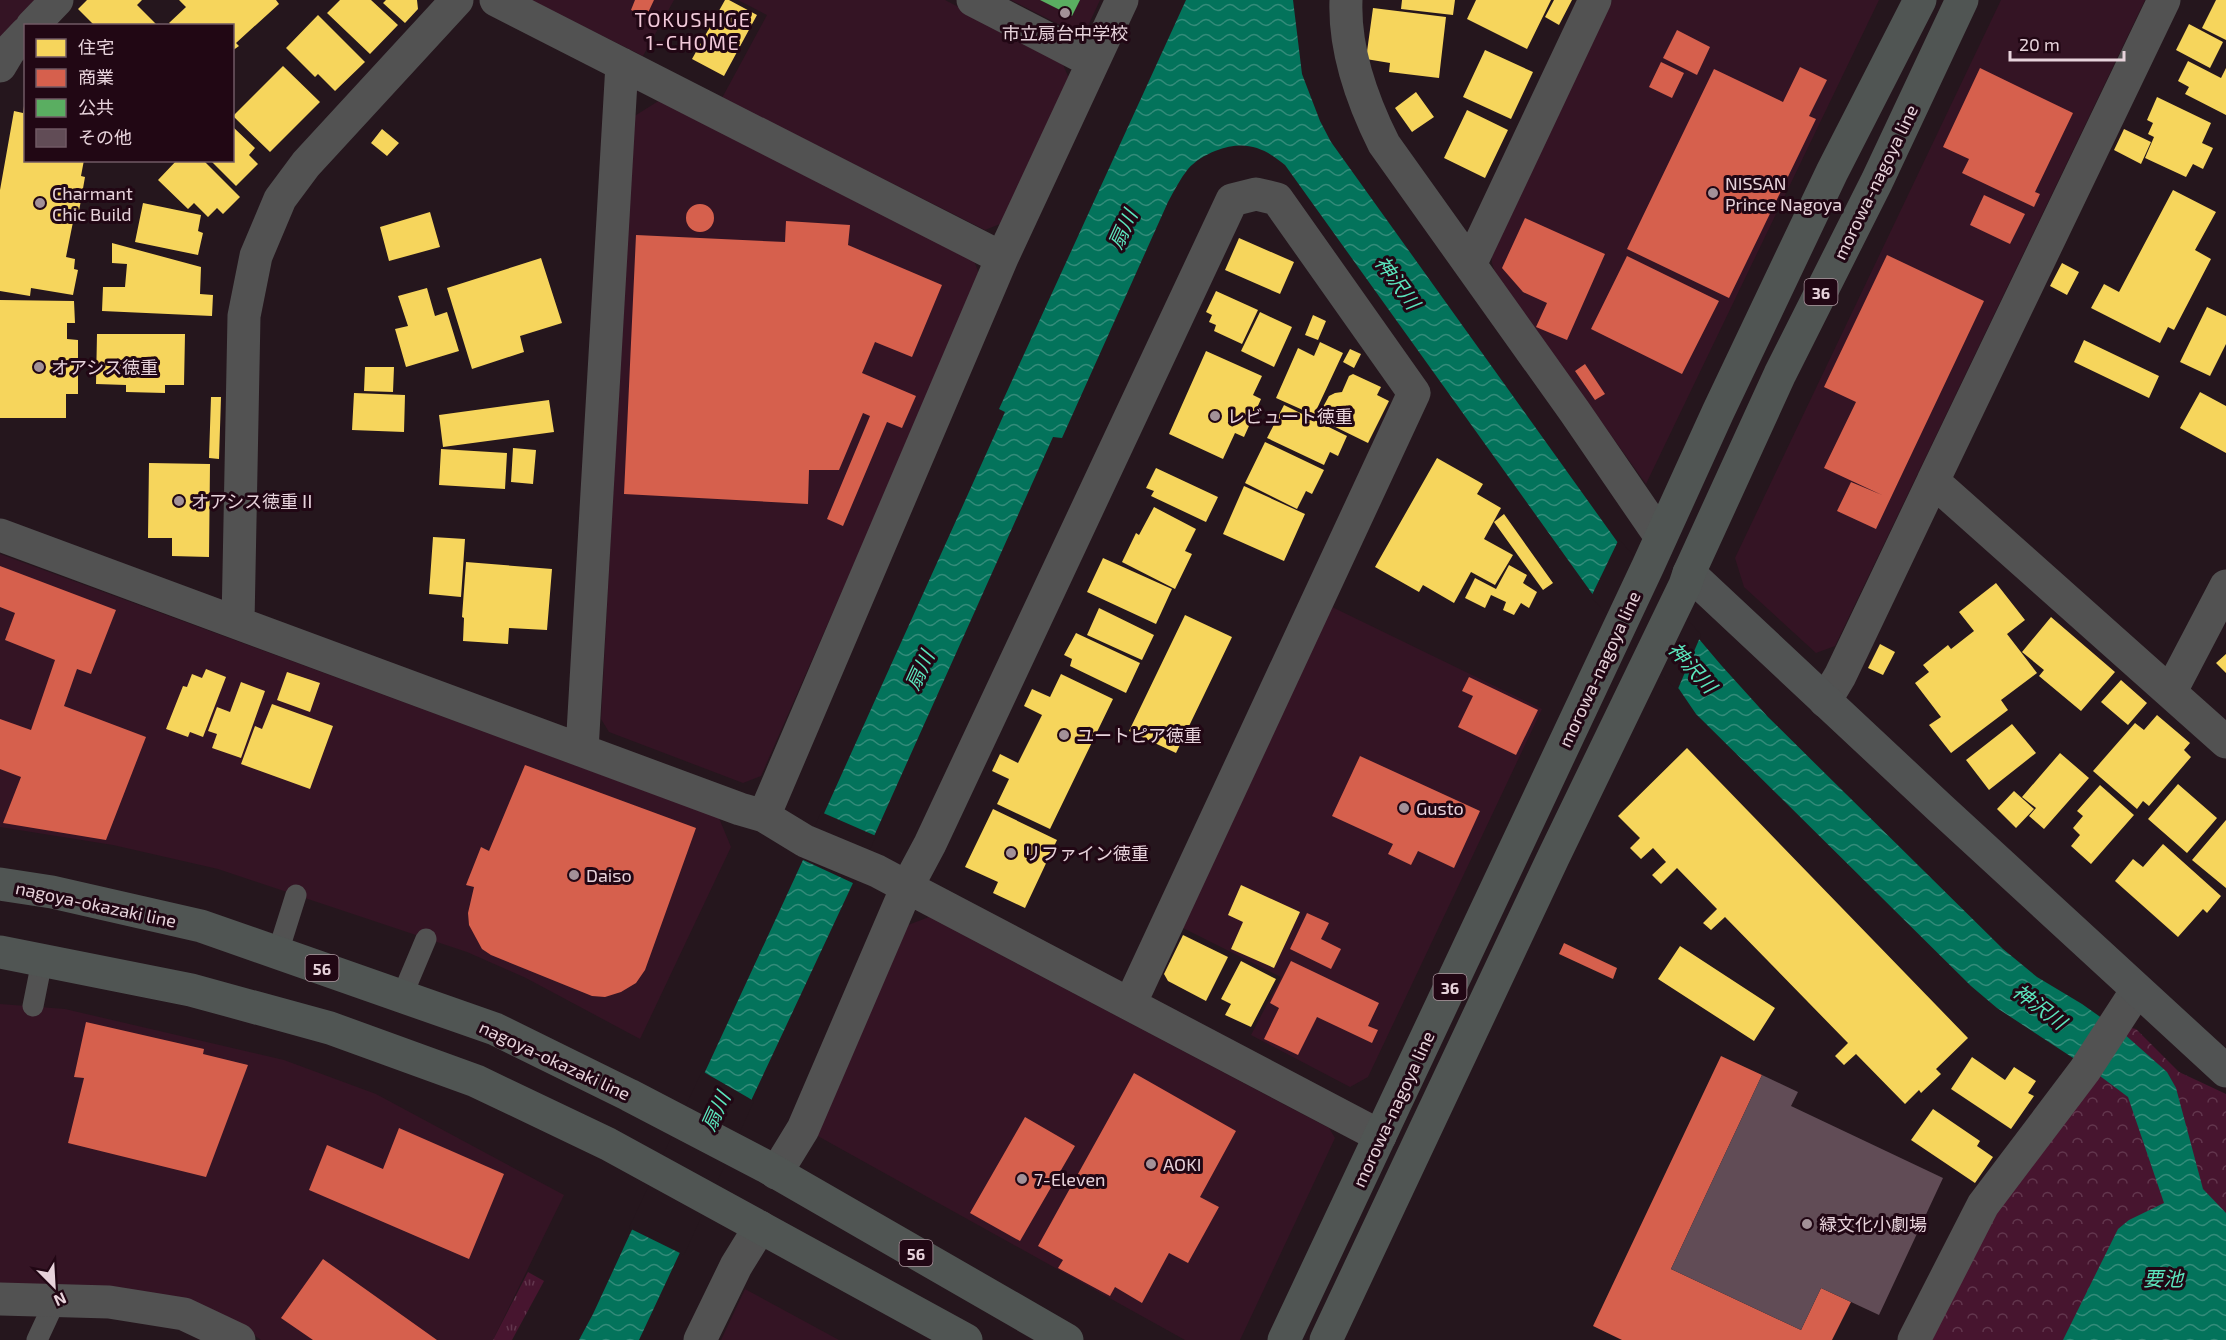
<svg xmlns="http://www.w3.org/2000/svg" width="2226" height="1340" font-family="'Exo 2','Noto Sans JP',sans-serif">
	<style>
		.built { fill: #341424 }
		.grass { fill: url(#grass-tufts) }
		.park { fill: url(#park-crowns) }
		.water { fill: url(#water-waves) }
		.pier { fill: #25161d }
		.homes { fill: #f6d55c }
		.shops { fill: #d6604d }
		.public { fill: #5aae61 }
		.building { fill: #614c56 }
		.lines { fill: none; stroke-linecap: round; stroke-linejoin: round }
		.lane { stroke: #525252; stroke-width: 21 }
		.street { stroke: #525252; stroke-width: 33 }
		.secondary { stroke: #515353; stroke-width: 33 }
		.primary { stroke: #505553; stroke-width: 33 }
		.poi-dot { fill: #a39198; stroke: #210714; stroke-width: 2 }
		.labels { text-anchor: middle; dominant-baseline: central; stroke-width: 6; stroke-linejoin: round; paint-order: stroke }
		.shield { fill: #210714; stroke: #ac969f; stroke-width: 1.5 }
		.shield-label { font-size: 16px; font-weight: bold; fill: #e7d3db }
		.poi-label { font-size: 18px; fill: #e7d3db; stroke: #210714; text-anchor: start }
		.street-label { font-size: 18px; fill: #e7d3db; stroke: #210714 }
		.neighbourhood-label { font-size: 20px; letter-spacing: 1.5px; fill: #f2cada; stroke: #210714 }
		.water-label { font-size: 20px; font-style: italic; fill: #5be5bd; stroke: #210714 }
	</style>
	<defs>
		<pattern id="grass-tufts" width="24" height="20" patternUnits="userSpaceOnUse" patternTransform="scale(1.5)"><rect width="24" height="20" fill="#47152f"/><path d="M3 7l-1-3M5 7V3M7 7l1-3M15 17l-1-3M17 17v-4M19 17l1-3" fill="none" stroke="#62364d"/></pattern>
		<pattern id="park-crowns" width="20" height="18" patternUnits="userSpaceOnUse" patternTransform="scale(1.5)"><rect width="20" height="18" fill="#47152f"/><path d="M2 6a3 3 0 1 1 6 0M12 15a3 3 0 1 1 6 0" fill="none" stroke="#62364d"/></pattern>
		<pattern id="water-waves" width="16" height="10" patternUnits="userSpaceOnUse" patternTransform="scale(1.5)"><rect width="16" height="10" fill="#03735b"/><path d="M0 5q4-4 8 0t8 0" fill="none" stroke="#348c7a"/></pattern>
	</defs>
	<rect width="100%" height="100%" fill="#25161d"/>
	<!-- built -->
	<path class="built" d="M0,0H35L0,38Z
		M530,0H674L643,56Z
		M738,0H945L1061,60L1071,83L1010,220L985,230L722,98L767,15Z
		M1011,0H1100L1088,26L1072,31Z
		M1612,0H1879L1646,484L1496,275L1492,263V256Z
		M2001,0H2145L1835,646L1816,653L1744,587L1735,558Z
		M660,100L972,255L980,277L761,776L743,783L609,732L601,719L633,117Z
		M0,554L719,818L731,847L640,1039L526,978L467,952L218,869L113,845L0,827Z
		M1328,605L1542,709L1368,1077L1350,1087L1251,1035L1281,977L1179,926Z
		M929,917L1329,1128L1335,1138L1240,1340H1185L816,1135L908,925Z
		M0,1004L65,1009L284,1060L376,1094L564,1195L493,1340H261L247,1330L0,1286Z
		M745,1289L839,1340H721Z"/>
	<!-- grass -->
	<path class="grass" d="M528,1272L544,1281L512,1340H493Z"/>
	<!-- park -->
	<path class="park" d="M2122,1026L2136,1029L2179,1072L2226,1094V1340H1932L1998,1209Z"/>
	<!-- water -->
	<path class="water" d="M1186,0H1293L1302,74L1320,121L1331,142L1621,547L1721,665L1768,717L2003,949L2037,977L2082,1004L2123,1033L2167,1072L2176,1088L2203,1189L2226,1213V1340H2063L2118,1229L2129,1220L2164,1203L2128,1097L2096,1073L1997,1008L1971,986L1696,714L1679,689L1596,599L1285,165C1262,146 1244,140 1215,151C1205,155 1195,161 1188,169C1180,179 1174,191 1168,202L1062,438L1053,437L853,883L639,1340H579L593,1314L803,860L1005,412L999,409Z"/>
	<!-- pier -->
	<path class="pier" d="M1619,539L1701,635L1677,691L1591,597Z
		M821,812L876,836L855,884L801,859Z
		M702,1071L754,1101L684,1255L629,1228Z"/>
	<!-- homes -->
	<path class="homes" d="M87,0H142L137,5L158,26H95L78,9Z
		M179,0H276L279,4L236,43L239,46L232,51V26H172L169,23L186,7Z
		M340,0H371L398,25L370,54L327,13Z
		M386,0H417L418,9L405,23L383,3Z
		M725,0H729L757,15L724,76L692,59Z
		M1402,0H1455L1453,15L1401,9Z
		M1476,0H1551L1527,49L1467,19Z
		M1554,0H1572L1559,25L1545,17Z
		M2216,0H2226V40L2202,28Z
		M1373,8L1446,17L1439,78L1389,72L1390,63L1366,59Z
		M318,15L365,62L335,91L318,74L315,77L286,48Z
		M2189,24L2223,42L2210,68L2176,50Z
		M1485,50L1533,72L1511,119L1463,97Z
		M2188,61L2221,78L2226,68V115L2185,94L2189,87L2178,81Z
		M283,66L320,102L270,152L233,116Z
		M1416,92L1434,117L1412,132L1395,108Z
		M2157,97L2211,123L2202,143L2213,148L2203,169L2193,164L2186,177L2145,158L2154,137L2148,134L2153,123L2147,120Z
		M24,106L26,160H84L81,176L85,177L78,217H74L66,257L75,259L74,269L78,270L73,295L31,288L30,296L0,291V190L14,111L23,113Z
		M1467,110L1508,130L1485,178L1444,158Z
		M232,126L255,148L249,155L258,164L236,186L210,160H232Z
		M382,129L399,143L387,156L371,143Z
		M2124,129L2151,142L2141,164L2114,150Z
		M177,160H203L240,197L223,214L217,208L208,217L194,203L188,209L158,180Z
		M2173,190L2216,212L2195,250L2211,259L2174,330L2168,327L2160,343L2091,308L2104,284L2119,292Z
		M143,203L201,215L198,231L203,233L198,255L135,242Z
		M430,212L440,247L389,261L380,227Z
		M1239,238L1294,262L1280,294L1225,270Z
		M112,243L201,267L200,294L213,295L212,316L102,311L103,287H125L127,264L112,263Z
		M541,258L562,323L520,336L524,352L472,369L447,288Z
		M2062,263L2079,272L2067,295L2050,286Z
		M427,288L435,316L447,312L459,351L406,367L395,329L408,326L398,296Z
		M1216,291L1258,310L1242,344L1214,331L1216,325L1209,322L1212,315L1206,312Z
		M0,300L74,301L75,323H67V339L78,340V394H66V418H0Z
		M2207,307L2226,316V344L2210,376L2180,362Z
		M1260,312L1292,327L1274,367L1241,351Z
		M1313,315L1326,321L1318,340L1305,335Z
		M97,334H185L184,385H165V393L126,392V385L96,384Z
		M2084,340L2159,376L2149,398L2074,362Z
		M1320,342L1343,353L1314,415L1276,398L1298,348L1314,356Z
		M1350,349L1361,354L1354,368L1343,362Z
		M1206,351L1262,376L1253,395L1261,399L1244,437L1235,433L1223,459L1169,434Z
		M365,367H394L393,392L364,391Z
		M1353,374L1381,387L1377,395L1389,401L1368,443L1317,418L1329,396L1335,393L1342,392L1349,376Z
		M2200,392L2226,406V453L2180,428Z
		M354,393L405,395L404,432L352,430Z
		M211,397H221L219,459L209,458Z
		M549,400L554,432L443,447L439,415Z
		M1284,405L1347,436L1338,456L1330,452L1324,465L1267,438Z
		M1265,442L1324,470L1312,494L1306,491L1297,509L1245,483Z
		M513,448L536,450L533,484L511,482Z
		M441,449L507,453L505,489L439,485Z
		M1437,458L1483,484L1477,494L1501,508L1484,539L1513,555L1495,585L1471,572L1454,603L1423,585L1419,592L1375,567Z
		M149,463L210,464L209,557L172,556V538H148Z
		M1156,468L1218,497L1206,522L1151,496L1154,491L1146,488Z
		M1244,486L1305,514L1284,561L1223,534Z
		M1154,507L1196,529L1185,551L1192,554L1175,589L1122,562L1136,533L1139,535Z
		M1504,514L1553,583L1543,590L1494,522Z
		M433,537L465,539L461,597L429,594Z
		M1103,558L1172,589L1156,624L1087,592Z
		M466,562L552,569L547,630L509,628L508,644L463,641L464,618L462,617Z
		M1509,565L1527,575L1523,583L1537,592L1529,608L1521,603L1514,615L1503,610L1506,602L1491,595L1485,608L1465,598L1475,578L1496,589Z
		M1996,583L2025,620L2007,634L2037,673L2001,700L2008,710L1951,753L1929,725L1941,717L1915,683L1929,672L1923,665L1948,645L1951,649L1974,631L1959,612Z
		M1099,608L1154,635L1142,660L1087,635Z
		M1185,615L1232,637L1176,753L1129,731Z
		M2051,617L2115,672L2081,711L2039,676L2044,670L2022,652Z
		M1076,633L1140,663L1126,693L1070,666L1072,659L1064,655Z
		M1880,644L1895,652L1883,675L1868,668Z
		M2226,654V673L2216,663Z
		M206,669L226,677L203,737L190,732L188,737L166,729L183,686L187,687L192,674L202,678Z
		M287,672L320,683L310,712L277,700Z
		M1061,674L1113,699L1050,829L997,804L1009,779L992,771L1000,754L1018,763L1042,715L1024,706L1032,689L1050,697Z
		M2121,680L2147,703L2128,725L2101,702Z
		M241,682L265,691L241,758L212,748L217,734L208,731L217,707L230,712Z
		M272,704L333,726L310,789L241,764L255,726L262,729Z
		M2157,715L2190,743L2184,750L2191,757L2149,806L2143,801L2137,809L2093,771L2135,723L2144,730Z
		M2012,724L2036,753L1989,790L1966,760Z
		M1687,748L1968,1038L1936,1069L1941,1074L1921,1093L1919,1090L1905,1104L1856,1054L1844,1065L1835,1056L1848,1043L1725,917L1711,930L1703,923L1717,909L1677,868L1661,884L1652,875L1666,862L1653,848L1641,859L1630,848L1640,838L1618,816Z
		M2060,753L2089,778L2044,829L2029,816L2036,808L2022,797Z
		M2178,784L2217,818L2187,853L2148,819Z
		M2100,785L2134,815L2091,864L2071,846L2080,835L2073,828L2083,816L2077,811Z
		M2014,791L2034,809L2016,828L1997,809Z
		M993,809L1057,840L1025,908L993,893L998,882L965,867Z
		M2226,820V888L2192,860Z
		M2163,844L2221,896L2207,913L2203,909L2178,937L2115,881L2133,859L2143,867Z
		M1241,885L1300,912L1274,968L1231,949L1243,922L1228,915Z
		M1183,935L1228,957L1206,1001L1168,981L1164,974Z
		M1680,946L1775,1008L1754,1041L1658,979Z
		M1241,961L1276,979L1251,1027L1225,1015L1231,1004L1221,999Z
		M1972,1057L2005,1080L2014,1067L2036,1081L2028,1093L2034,1096L2011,1129L1951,1089Z
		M1933,1109L1980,1141L1977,1146L1993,1157L1975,1183L1911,1140Z"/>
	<!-- shops -->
	<path class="shops" d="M635,0H654L646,17L631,10Z
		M1677,30L1710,47L1697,75L1663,58Z
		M1661,62L1684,73L1672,98L1649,87Z
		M1800,67L1827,80L1809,116L1816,119L1729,298L1627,249L1714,69L1783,102Z
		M1980,68L2073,113L2035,192L2040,194L2034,207L1962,173L1969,159L1943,147Z
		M1984,195L2025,214L2010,244L1970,225Z
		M686 218a14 14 0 1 1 28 0a14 14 0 1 1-28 0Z
		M1525,218L1605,254L1567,340L1536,327L1547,303L1523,292L1502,268Z
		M786,221L850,225L848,245L942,285L912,357L875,342L862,373L916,396L902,428L887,422L843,526L827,519L870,416L863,413L839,470H809L808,504L624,494L636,235L785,242Z
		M1887,255L1984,301L1876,529L1837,511L1851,482L1882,495L1824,468L1856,402L1824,387Z
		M1627,256L1719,301L1682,374L1591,329Z
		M1585,364L1605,394L1595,400L1575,371Z
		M0,566L116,610L91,674L77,669L64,706L146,737L106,840L3,823L21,777L0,769V719L31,730L55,660L5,640L15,613L0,607Z
		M1469,677L1538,710L1516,755L1458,727L1473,696L1462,691Z
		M1360,756L1480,811L1454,868L1418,851L1411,865L1388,854L1393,844L1332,816Z
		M525,765L696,828L645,970L636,983L621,992L605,997L592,996L491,955L482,949L469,925L468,913L474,887L466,885L481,847L489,851Z
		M1307,913L1329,923L1321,939L1341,949L1331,969L1290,949Z
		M1564,943L1617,968L1613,979L1559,954Z
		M1291,961L1379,1003L1368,1026L1378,1030L1372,1043L1317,1017L1298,1055L1264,1039L1279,1008L1270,1003Z
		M86,1022L204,1049L203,1054L248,1065L206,1177L68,1143L84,1078L74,1077Z
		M1721,1056L1762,1075L1671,1269L1801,1330L1821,1288L1851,1302L1832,1340H1622L1593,1326Z
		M1134,1073L1236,1131L1200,1197L1219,1207L1188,1263L1169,1253L1142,1303L1115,1287L1110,1296L1058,1268L1063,1260L1038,1246Z
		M1025,1117L1075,1146L1020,1241L970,1213Z
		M399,1128L504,1174L469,1259L309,1190L327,1145L383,1169Z
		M323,1259L437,1340H313L281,1318Z"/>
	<!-- public -->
	<path class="public" d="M1040,0H1080L1072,16Z"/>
	<!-- building -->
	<path class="building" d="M1762,1075L1798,1092L1791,1106L1943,1178L1879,1315L1821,1288L1801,1330L1671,1269Z"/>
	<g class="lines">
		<!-- lane -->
		<path class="lane" d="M278,952L296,895
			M402,996L426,939
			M33,1006L42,961
			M37,1340L56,1299"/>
		<!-- street -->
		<path class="street" d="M496,0L1002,258
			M973,0L1093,62
			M1346,0C1344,50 1362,100 1384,144L1575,412L1660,536
			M2164,0L1933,481L2226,742
			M32,26L57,0
			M0,66L9,51L26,33
			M1470,265L1595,0
			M0,535L740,809L764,816L805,841L877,871L907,887L1380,1136
			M238,623L244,316L256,256L280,199L306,164L457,0
			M2171,691L2226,586
			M1825,701L1840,676L1933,481
			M582,750L622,64
			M764,816L1002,258L1122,0
			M776,1173L803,1129L907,887L930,844L1232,200L1256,194L1277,199L1414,393L1130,1004
			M0,1299L109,1302L184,1314L239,1340
			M700,1340L736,1266L760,1227
			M1914,1340L1983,1205L2085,1070L2137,990"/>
		<!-- secondary -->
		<path class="secondary" d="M1689,573L1939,807L2226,1071"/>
		<!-- primary -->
		<path class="primary" d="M0,884L52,892L201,926L495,1029L629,1095L765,1166L1067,1340
			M0,952L191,990L330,1028L476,1081L608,1144L966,1340
			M1284,1340L1648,566L1718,412L1832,172L1920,0
			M1326,1340L1553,858L1685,585L1689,573L1780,374L1877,181L1962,0"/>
	</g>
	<!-- markers -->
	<g class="poi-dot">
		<circle cx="1065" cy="13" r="6"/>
		<circle cx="1713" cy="193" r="6"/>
		<circle cx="40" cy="203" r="6"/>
		<circle cx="39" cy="367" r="6"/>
		<circle cx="1215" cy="416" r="6"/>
		<circle cx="179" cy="501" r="6"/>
		<circle cx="1064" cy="735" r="6"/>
		<circle cx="1404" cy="808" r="6"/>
		<circle cx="1011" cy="853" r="6"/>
		<circle cx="574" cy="875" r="6"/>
		<circle cx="1151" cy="1164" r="6"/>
		<circle cx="1022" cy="1179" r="6"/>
		<circle cx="1807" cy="1224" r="6"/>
	</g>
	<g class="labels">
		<!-- shield labels -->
		<g class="shield">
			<rect x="1804.5" y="279" width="33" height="26" rx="4.5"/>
			<rect x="305.5" y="955" width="33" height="26" rx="4.5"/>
			<rect x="1433.5" y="974" width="33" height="26" rx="4.5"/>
			<rect x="899.5" y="1240" width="33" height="26" rx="4.5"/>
		</g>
		<g class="shield-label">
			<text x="1821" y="292">36</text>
			<text x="322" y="968">56</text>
			<text x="1450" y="987">36</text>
			<text x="916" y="1253">56</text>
		</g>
		<!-- poi labels -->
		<g class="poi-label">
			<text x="1065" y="33" text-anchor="middle">市立扇台中学校</text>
			<text x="1725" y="183">NISSAN<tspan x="1725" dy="21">Prince Nagoya</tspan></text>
			<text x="52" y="193">Charmant<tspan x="52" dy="21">Chic Build</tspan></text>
			<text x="51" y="367">オアシス徳重</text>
			<text x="1227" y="416">レビュート徳重</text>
			<text x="191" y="501">オアシス徳重Ⅱ</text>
			<text x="1076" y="735">ユートピア徳重</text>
			<text x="1416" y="808">Gusto</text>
			<text x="1023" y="853">リファイン徳重</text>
			<text x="586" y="875">Daiso</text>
			<text x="1163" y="1164">AOKI</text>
			<text x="1034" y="1179">7-Eleven</text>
			<text x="1819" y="1224">緑文化小劇場</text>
		</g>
		<!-- street labels -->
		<g class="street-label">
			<text transform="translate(1875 182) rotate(-64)">morowa-nagoya line</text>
			<text transform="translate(1599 669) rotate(-65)">morowa-nagoya line</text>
			<text transform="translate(96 904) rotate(12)">nagoya-okazaki line</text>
			<text transform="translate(555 1060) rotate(25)">nagoya-okazaki line</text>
			<text transform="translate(1393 1109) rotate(-65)">morowa-nagoya line</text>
		</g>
		<!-- neighbourhood labels -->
		<g class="neighbourhood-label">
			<text x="693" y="19">TOKUSHIGE<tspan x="693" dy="23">1-CHOME</tspan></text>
		</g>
		<!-- water labels -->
		<g class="water-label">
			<text transform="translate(1122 229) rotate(-65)">扇川</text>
			<text transform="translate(1398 282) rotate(54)">神沢川</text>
			<text transform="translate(1693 667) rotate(48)">神沢川</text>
			<text transform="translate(919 670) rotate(-65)">扇川</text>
			<text transform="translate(2040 1006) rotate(37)">神沢川</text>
			<text transform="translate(715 1111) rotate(-65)">扇川</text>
			<text x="2163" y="1278">要池</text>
		</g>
	</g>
	<!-- legend -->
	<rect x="24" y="24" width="210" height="138" fill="#210714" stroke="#705964" stroke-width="1.5"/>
	<rect x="36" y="39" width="30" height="18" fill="#f6d55c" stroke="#705964" stroke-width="1.5"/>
	<text x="78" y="54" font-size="18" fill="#e7d3db">住宅</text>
	<rect x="36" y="69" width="30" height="18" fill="#d6604d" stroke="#705964" stroke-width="1.5"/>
	<text x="78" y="84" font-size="18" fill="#e7d3db">商業</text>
	<rect x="36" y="99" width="30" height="18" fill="#5aae61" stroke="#705964" stroke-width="1.5"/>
	<text x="78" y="114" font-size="18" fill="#e7d3db">公共</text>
	<rect x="36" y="129" width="30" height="18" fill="#614c56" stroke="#705964" stroke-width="1.5"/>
	<text x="78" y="144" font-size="18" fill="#e7d3db">その他</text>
	<!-- north arrow -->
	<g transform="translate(54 1286) rotate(156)" stroke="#210714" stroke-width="4.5" paint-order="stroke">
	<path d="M0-4.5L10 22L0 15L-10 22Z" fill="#e7d3db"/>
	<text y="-9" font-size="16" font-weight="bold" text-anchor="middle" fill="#e7d3db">N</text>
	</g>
	<!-- scale -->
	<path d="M2010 51v9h114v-9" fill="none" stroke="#e7d3db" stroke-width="3"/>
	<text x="2019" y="51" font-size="18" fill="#e7d3db" stroke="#210714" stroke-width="4.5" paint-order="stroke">20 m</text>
</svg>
